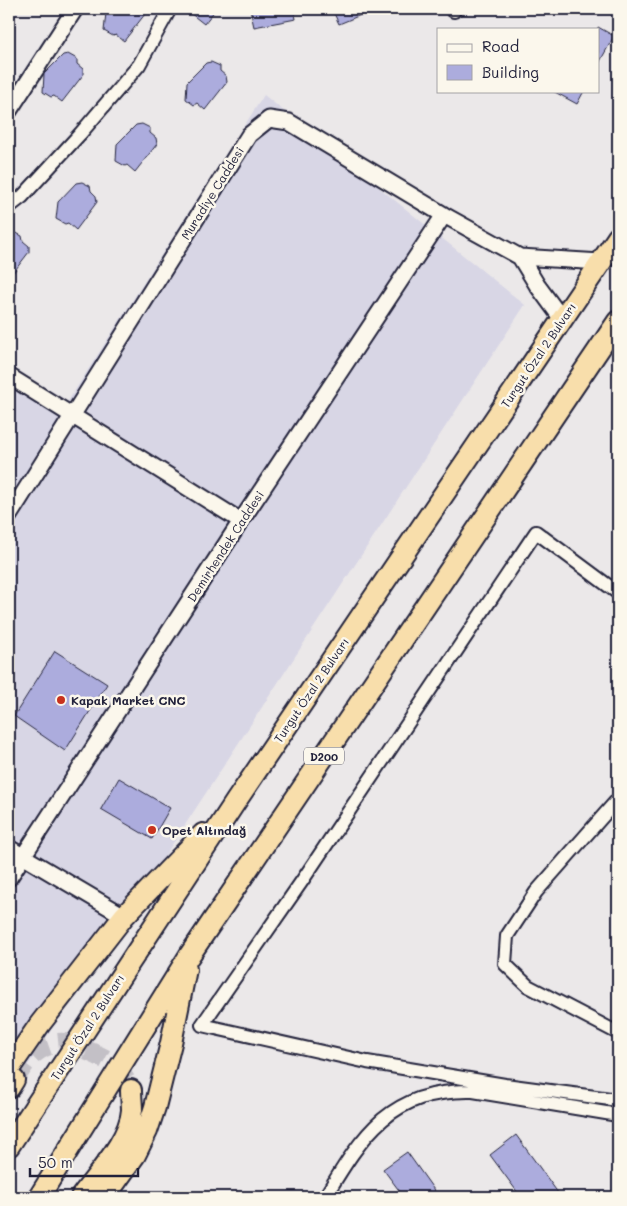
<svg xmlns="http://www.w3.org/2000/svg" width="627" height="1206" font-family="Mali,sans-serif">
	<style>
		.built { fill: #d8d6e5 }
		.building { fill: #acacdd; stroke: #22223b }
		.lines { fill: none; stroke-linecap: round; stroke-linejoin: round }
		.trunk-tunnel { stroke: #c3c0c6; stroke-width: 20; stroke-dasharray: 20 10; stroke-linecap: butt }
		.minor-casing { stroke: #22223b; stroke-width: 16 }
		.tertiary-casing { stroke: #22223b; stroke-width: 19 }
		.trunk-casing { stroke: #22223b; stroke-width: 24 }
		.minor { stroke: #fbf7ec; stroke-width: 12 }
		.tertiary { stroke: #fbf7ec; stroke-width: 15 }
		.trunk { stroke: #f8deab; stroke-width: 20 }
		.poi-dot { fill: #c8321e; stroke: #fbf7ec; stroke-width: 2 }
		.labels { text-anchor: middle; dominant-baseline: central; stroke-width: 5; stroke-linejoin: round; paint-order: stroke }
		.shield { fill: #fbf7ec; stroke: #636270; stroke-width: 1 }
		.shield-label { font-size: 11px; font-weight: bold; fill: #22223b }
		.street-label { font-size: 12px; fill: #22223b; stroke: #fbf7ec }
		.poi-label { font-size: 12px; font-weight: bold; fill: #22223b; stroke: #fbf7ec; text-anchor: start }
	</style>
	<rect width="100%" height="100%" fill="#ebe8e9"/>
	<filter id="ink" filterUnits="userSpaceOnUse"><feTurbulence type="fractalNoise" baseFrequency=".02" numOctaves="2"/><feDisplacementMap in="SourceGraphic" scale="10" xChannelSelector="R" yChannelSelector="G"/><feConvolveMatrix kernelMatrix="1 2 1 2 8 2 1 2 1" color-interpolation-filters="sRGB"/></filter>
	<g filter="url(#ink)">
		<!-- built -->
		<path class="built" d="M264,95L525,305L9,1094V376L63,409Z"/>
		<!-- building -->
		<path class="building" d="M110,9H149L124,41L116,35L113,36L104,31L106,13Z
			M185,9H216L204,24Z
			M250,9H294L296,19L254,27Z
			M332,9H375L339,24Z
			M598,27L614,36L598,65Z
			M68,54L77,59V64L83,69V75L62,102L54,96L51,97L43,92L44,74L63,55Z
			M211,62L220,66V71L226,76L227,82L205,110L197,103L194,105L186,99L187,82L206,63Z
			M553,91H584L577,104Z
			M142,124L150,128V133L156,138L157,144L135,172L127,165L125,166L116,161L117,144L136,125Z
			M82,182L90,186L91,191L96,196L97,202L76,230L68,223L65,224L56,219L58,202L76,183Z
			M9,229L22,236L23,241L29,246V252L9,278Z
			M55,651L107,684L65,751L14,716Z
			M119,778L170,808L152,839L101,809Z
			M516,1135L561,1197H521L490,1155Z
			M407,1152L439,1197H404L383,1169Z"/>
		<g class="lines">
			<!-- trunk-tunnel -->
			<path class="trunk-tunnel" d="M14,1080C21,1069 28,1057 39,1050C45,1046 56,1042 64,1043C73,1044 107,1058 114,1065C121,1072 126,1081 131,1090"/>
			<defs>
				<path id="minor" d="M451,9L454,11
					M9,207L22,197L80,134L139,65L170,9
					M618,593L536,532L302,881L202,1025L367,1062L505,1085L618,1100
					M618,799L536,892L507,936L505,964L528,986L618,1033
					M325,1197C363,1134 391,1089 473,1091L618,1115"/>
				<path id="tertiary" d="M9,111L75,9
					M520,257L537,285L562,319
					M9,376L241,521
					M9,516L249,135L269,119L289,122L444,215L520,257L601,262
					M9,848L124,916
					M9,878L241,521L444,215"/>
				<path id="trunk" d="M9,1069L40,1024L124,916L203,834
					M9,1088L14,1080
					M9,1146L236,801L618,237
					M39,1197L189,956L618,321
					M81,1197C98,1173 130,1140 132,1110C132,1104 131,1097 131,1090
					M105,1197L135,1155L147,1131L155,1107L171,1043L186,969"/>
			</defs>
			<!-- minor casing -->
			<use href="#minor" class="minor-casing"/>
			<!-- tertiary casing -->
			<use href="#tertiary" class="tertiary-casing"/>
			<!-- trunk casing -->
			<use href="#trunk" class="trunk-casing"/>
			<!-- minor -->
			<use href="#minor" class="minor"/>
			<!-- tertiary -->
			<use href="#tertiary" class="tertiary"/>
			<!-- trunk -->
			<use href="#trunk" class="trunk"/>
		</g>
	</g>
	<!-- markers -->
	<g class="poi-dot">
		<circle cx="61" cy="700" r="5"/>
		<circle cx="152" cy="830" r="5"/>
	</g>
	<g class="labels">
		<!-- shield labels -->
		<rect class="shield" x="304" y="747.5" width="40" height="17" rx="4"/>
		<g class="shield-label">
			<text x="324" y="756">D200</text>
		</g>
		<!-- street labels -->
		<g class="street-label">
			<text transform="translate(212 193) rotate(-58)">Muradiye Caddesi</text>
			<text transform="translate(538 355) rotate(-56)">Turgut Özal 2 Bulvarı</text>
			<text transform="translate(225 546) rotate(-57)">Demirhendek Caddesi</text>
			<text transform="translate(311 690) rotate(-56)">Turgut Özal 2 Bulvarı</text>
			<text transform="translate(87 1027) rotate(-57)">Turgut Özal 2 Bulvarı</text>
		</g>
		<!-- poi labels -->
		<g class="poi-label">
			<text x="71" y="700">Kapak Market CNC</text>
			<text x="162" y="830">Opet Altındağ</text>
		</g>
	</g>
	<!-- margin -->
	<rect width="627" height="1206" fill="none" stroke="#fbf7ec" stroke-width="30"/>
	<rect x="15" y="15" width="597" height="1176" fill="none" stroke="#22223b" stroke-width="2" filter="url(#ink)"/>
	<!-- legend -->
	<rect x="437" y="28" width="162" height="65" fill="#fbf7ec" stroke="#a4a2a5"/>
	<rect x="447" y="44" width="25" height="8" fill="#fbf7ec" stroke="#a4a2a5"/>
	<text x="482" y="52" font-size="15" fill="#22223b">Road</text>
	<rect x="447" y="65" width="25" height="15" fill="#acacdd" stroke="#a4a2a5"/>
	<text x="482" y="78" font-size="15" fill="#22223b">Building</text>
	<!-- scale -->
	<path d="M30 1168v8h108v-8" fill="none" stroke="#22223b" stroke-width="2.5"/>
	<text x="38" y="1168" font-size="15" fill="#22223b" stroke="#fbf7ec" stroke-width="4" paint-order="stroke">50 m</text>
</svg>
